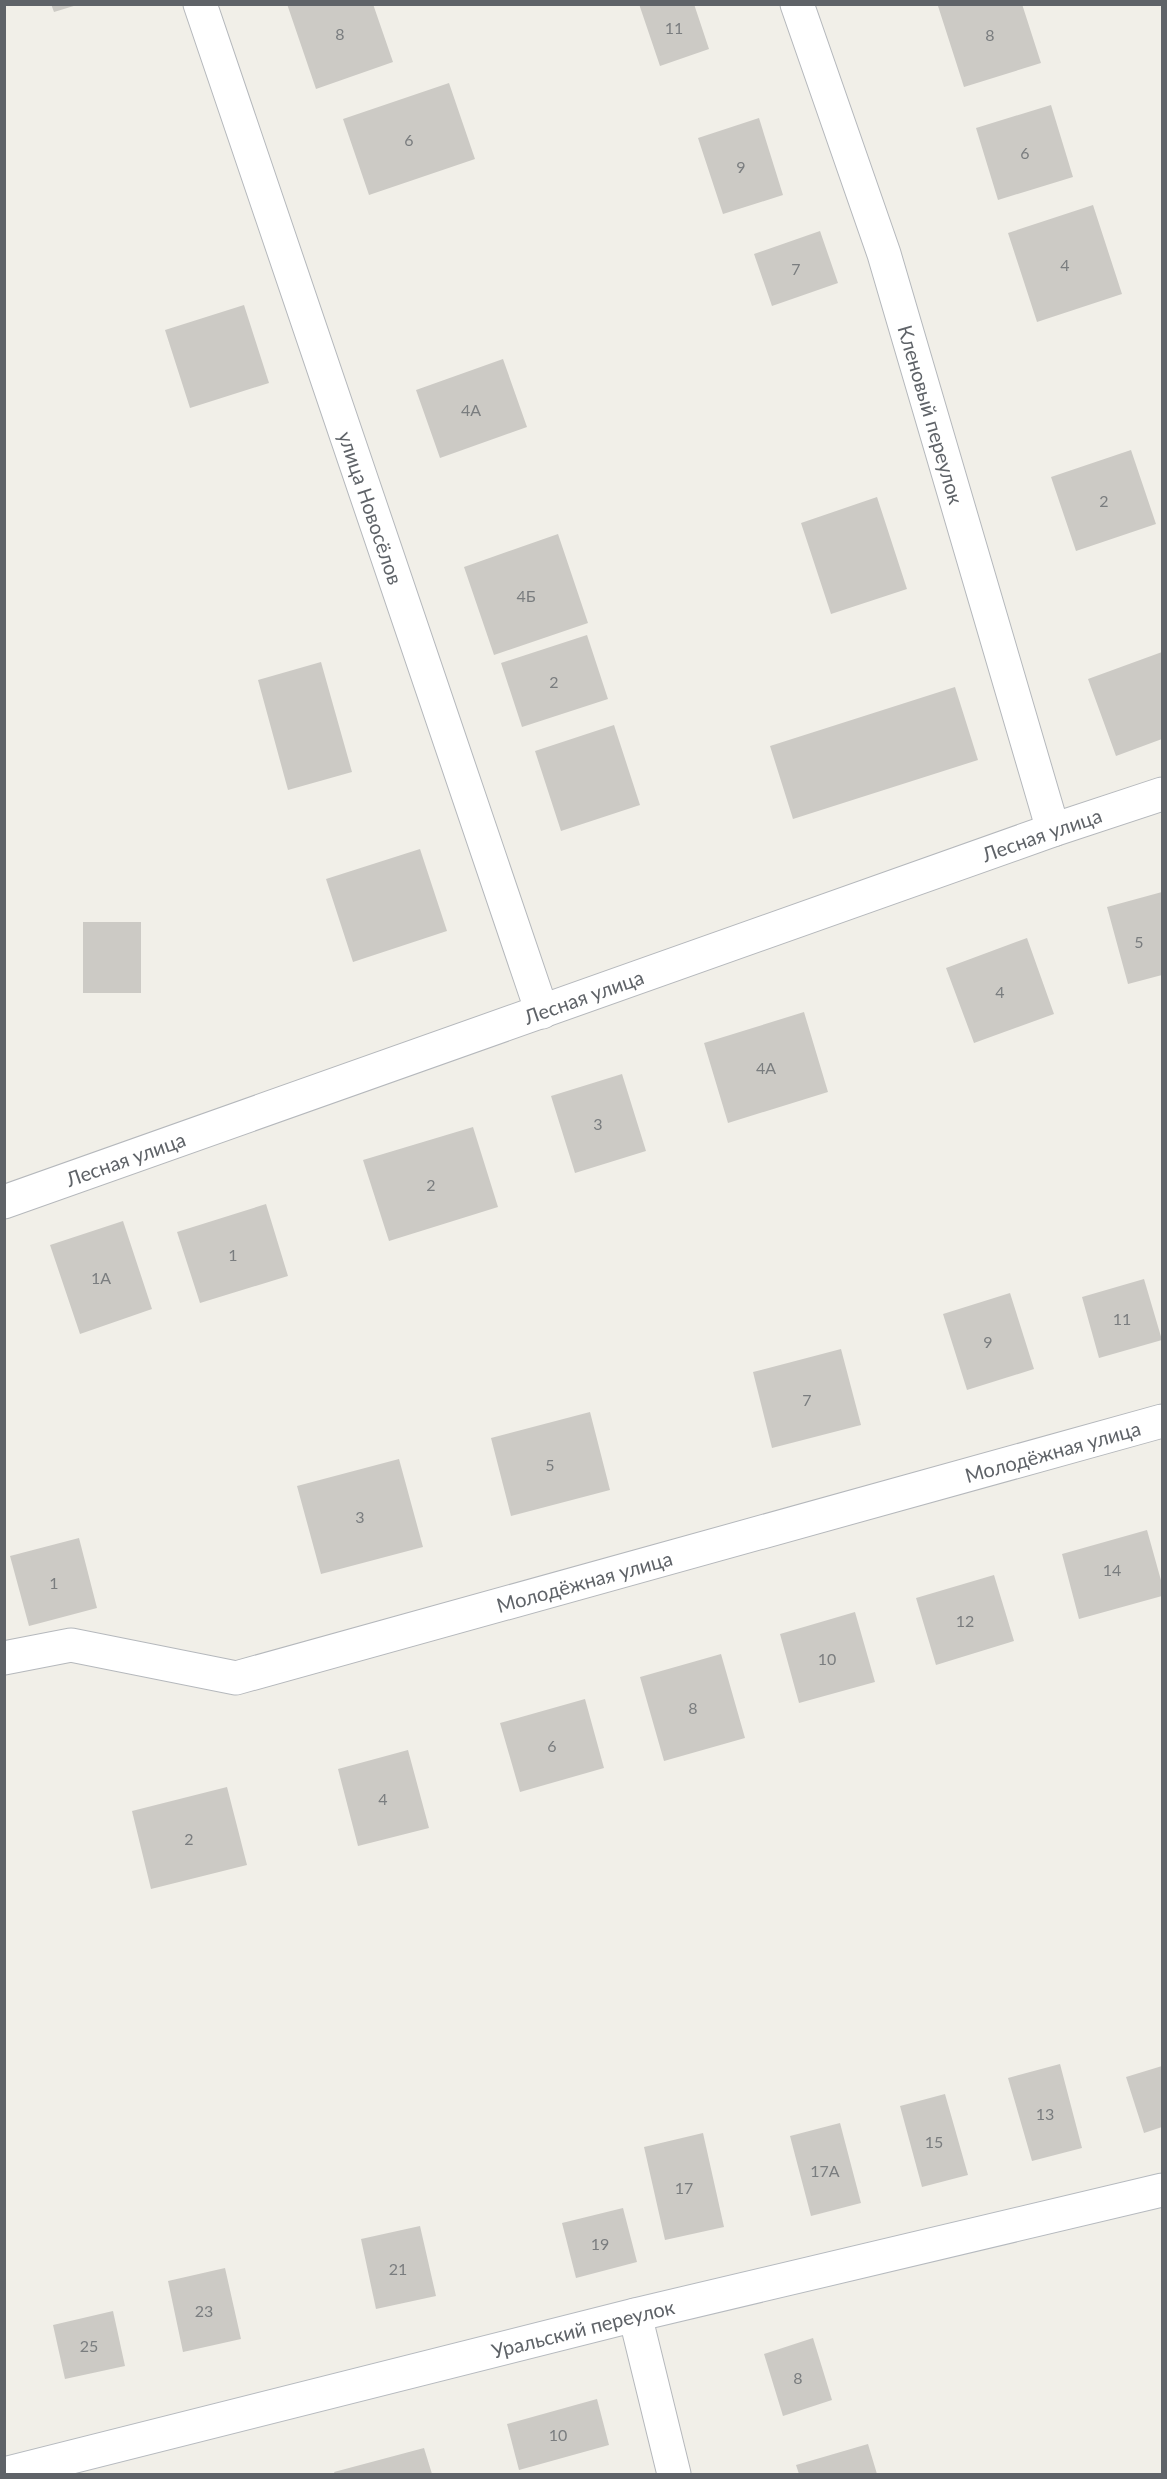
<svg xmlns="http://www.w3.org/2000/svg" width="1167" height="2479" font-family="Lato,sans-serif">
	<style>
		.building { fill: #cccac5 }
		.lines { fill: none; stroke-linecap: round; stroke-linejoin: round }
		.street-casing { stroke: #b5b8bc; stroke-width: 35 }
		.secondary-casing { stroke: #b6babf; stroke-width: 35 }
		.street { stroke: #fff; stroke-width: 33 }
		.secondary { stroke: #fff; stroke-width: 33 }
		.labels { text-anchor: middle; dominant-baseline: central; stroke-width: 4.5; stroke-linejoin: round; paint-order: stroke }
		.number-label { font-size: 16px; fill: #7a7d7f }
		.street-label { font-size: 20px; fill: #5f6368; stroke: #fff }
	</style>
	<rect width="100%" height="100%" fill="#f1efe8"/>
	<!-- building -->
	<path class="building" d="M51,4H77V5L54,12Z
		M287,4H373L393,62L316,89Z
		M639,4H694L709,49L660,66Z
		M943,4H1022L1041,63L964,87L938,6Z
		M449,83L475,159L369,195L343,119Z
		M1051,105L1073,177L998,200L976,128Z
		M759,118L783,195L723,214L698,138Z
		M1093,205L1122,294L1037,322L1008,233Z
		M820,231L838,283L772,306L754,254Z
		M244,305L269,383L190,408L165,330Z
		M503,359L527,427L440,458L416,390Z
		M1131,450L1156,524L1076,551L1051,477Z
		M877,497L907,589L831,614L801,523Z
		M558,534L588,623L494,655L464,567Z
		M587,635L608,699L522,727L501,663Z
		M1162,652V739L1116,756L1088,679Z
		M321,662L352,772L288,790L258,680Z
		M955,687L978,760L793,819L770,746Z
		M614,725L640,805L561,831L535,751Z
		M420,849L447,931L353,962L326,879Z
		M1162,892V975L1128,984L1107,907Z
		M83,922H141V993H83Z
		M1027,938L1054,1014L974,1043L946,968Z
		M804,1012L828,1092L728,1123L704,1043Z
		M622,1074L646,1151L575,1173L551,1096Z
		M473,1127L498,1207L389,1241L363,1160Z
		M266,1204L288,1276L200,1303L177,1232Z
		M123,1221L152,1309L80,1334L50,1245Z
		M1144,1279L1162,1340L1099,1358L1082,1297Z
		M1010,1293L1034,1369L967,1390L943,1314Z
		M841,1349L861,1425L772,1448L753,1372Z
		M590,1412L610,1490L511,1516L491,1438Z
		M399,1459L423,1547L321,1574L297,1486Z
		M1147,1530L1162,1584V1596L1079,1619L1062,1554Z
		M79,1538L97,1608L29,1626L10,1556Z
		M994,1575L1014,1641L936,1665L916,1598Z
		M855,1612L875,1682L799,1703L780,1634Z
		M721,1654L745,1738L664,1761L640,1677Z
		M585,1699L604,1768L520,1792L500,1723Z
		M408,1750L429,1828L358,1846L338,1769Z
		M227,1787L247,1865L151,1889L132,1811Z
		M1060,2064L1082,2148L1032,2161L1008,2078Z
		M1162,2066V2127L1144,2133L1126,2077Z
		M945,2094L968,2175L922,2187L900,2106Z
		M840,2123L861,2203L811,2216L790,2136Z
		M703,2133L724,2227L665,2240L644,2147Z
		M623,2208L637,2262L576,2278L562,2223Z
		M420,2226L436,2296L376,2309L361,2239Z
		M225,2268L241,2339L183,2352L168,2281Z
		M113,2311L125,2366L65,2379L53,2325Z
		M813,2338L832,2400L783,2416L764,2354Z
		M597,2399L609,2445L519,2470L507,2424Z
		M868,2444L877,2474H799L796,2465Z
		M424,2448L432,2474H335L334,2472Z"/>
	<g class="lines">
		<defs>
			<g id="street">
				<path id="s1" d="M200,4L542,1012"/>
				<path id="s2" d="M797,4L884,254L1053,830"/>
				<path id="s3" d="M4,1202L1053,830L1162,794"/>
				<path id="s4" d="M4,1658L71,1645L236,1678L1162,1421"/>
				<path d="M635,2315L674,2474"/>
			</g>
			<g id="secondary">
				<path id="s5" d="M4,2474L635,2315L1162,2190"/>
			</g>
		</defs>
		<!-- street casing -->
		<use href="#street" class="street-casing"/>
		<!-- secondary casing -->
		<use href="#secondary" class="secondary-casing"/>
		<!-- street -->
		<use href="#street" class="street"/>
		<!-- secondary -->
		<use href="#secondary" class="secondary"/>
	</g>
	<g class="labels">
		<!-- number labels -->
		<g class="number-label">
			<text x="674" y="27">11</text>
			<text x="340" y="33">8</text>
			<text x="990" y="34">8</text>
			<text x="409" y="139">6</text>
			<text x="1025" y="152">6</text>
			<text x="741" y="166">9</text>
			<text x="1065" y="264">4</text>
			<text x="796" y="268">7</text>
			<text x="471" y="409">4А</text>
			<text x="1104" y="500">2</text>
			<text x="526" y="595">4Б</text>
			<text x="554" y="681">2</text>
			<text x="1139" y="941">5</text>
			<text x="1000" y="991">4</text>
			<text x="766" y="1067">4А</text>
			<text x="598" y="1123">3</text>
			<text x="431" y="1184">2</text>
			<text x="233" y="1254">1</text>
			<text x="101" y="1277">1А</text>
			<text x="1122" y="1318">11</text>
			<text x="988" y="1341">9</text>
			<text x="807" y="1399">7</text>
			<text x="550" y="1464">5</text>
			<text x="360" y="1516">3</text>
			<text x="1112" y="1569">14</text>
			<text x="54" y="1582">1</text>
			<text x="965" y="1620">12</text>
			<text x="827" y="1658">10</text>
			<text x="693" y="1707">8</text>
			<text x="552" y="1745">6</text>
			<text x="383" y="1798">4</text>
			<text x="189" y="1838">2</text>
			<text x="1045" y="2113">13</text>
			<text x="934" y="2141">15</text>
			<text x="825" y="2170">17А</text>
			<text x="684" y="2187">17</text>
			<text x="600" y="2243">19</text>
			<text x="398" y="2268">21</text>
			<text x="204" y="2310">23</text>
			<text x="89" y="2345">25</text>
			<text x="798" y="2377">8</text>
			<text x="558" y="2434">10</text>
		</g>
		<!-- street labels -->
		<g class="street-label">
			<text stroke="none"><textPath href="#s2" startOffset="432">Кленовый переулок</textPath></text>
			<text stroke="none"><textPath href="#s1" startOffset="532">улица Новосёлов</textPath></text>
			<text stroke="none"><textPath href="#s3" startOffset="1101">Лесная улица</textPath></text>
			<text stroke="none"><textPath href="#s3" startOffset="615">Лесная улица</textPath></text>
			<text stroke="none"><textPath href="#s3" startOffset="129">Лесная улица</textPath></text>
			<text stroke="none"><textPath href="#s4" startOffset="1084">Молодёжная улица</textPath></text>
			<text stroke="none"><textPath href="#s4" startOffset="598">Молодёжная улица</textPath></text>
			<text stroke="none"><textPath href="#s5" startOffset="597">Уральский переулок</textPath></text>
		</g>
	</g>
	<!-- border -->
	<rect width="1167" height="2479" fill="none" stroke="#5f6368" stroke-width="12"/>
</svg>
